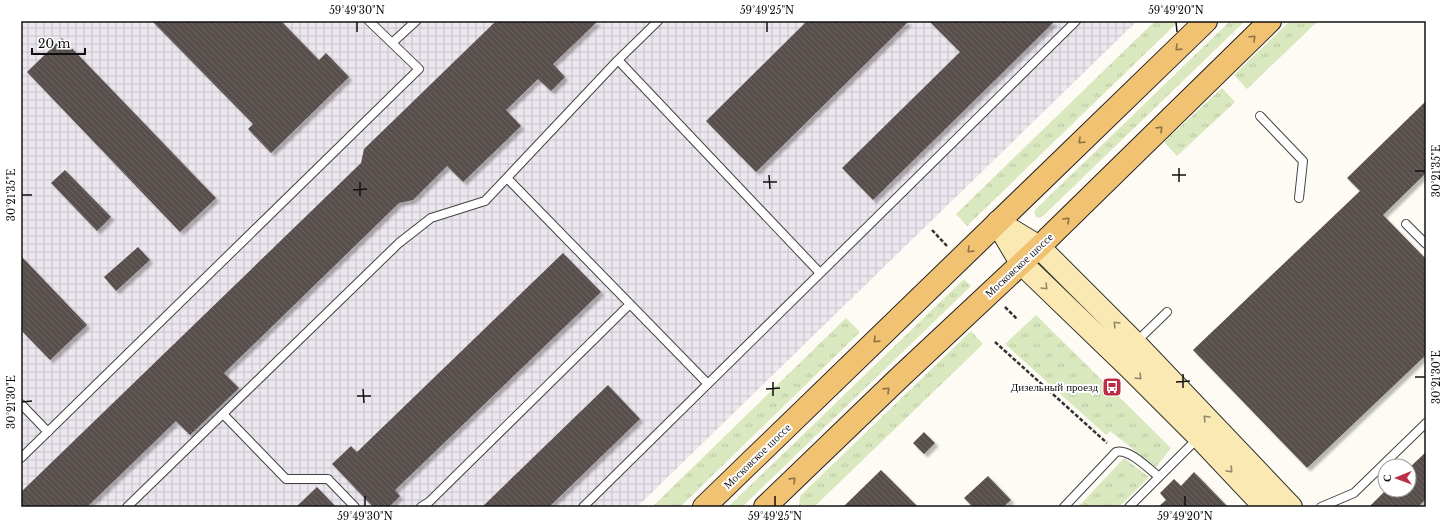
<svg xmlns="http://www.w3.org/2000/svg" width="1447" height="528" font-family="'Libre Baskerville',serif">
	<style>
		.industrial { fill: url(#industrial-grid) }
		.grass { fill: url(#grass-tufts) }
		.building { fill: url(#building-back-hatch); filter: url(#shadow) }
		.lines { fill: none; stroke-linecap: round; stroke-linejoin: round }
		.lane-casing { stroke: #434343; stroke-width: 10 }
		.secondary-casing { stroke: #323232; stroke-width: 24 }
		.primary-casing { stroke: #212121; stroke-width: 24 }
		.path { stroke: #323232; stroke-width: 2.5; stroke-dasharray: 4 2; stroke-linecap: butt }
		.lane { stroke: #fff; stroke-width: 8 }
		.secondary { stroke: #fae9b3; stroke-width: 22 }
		.primary { stroke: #f1c272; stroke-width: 22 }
		.oneway { stroke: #8c7246 }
		.oneway2 { stroke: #91876a }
		.ticks { fill: none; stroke: #101010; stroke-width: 1.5 }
		.labels { text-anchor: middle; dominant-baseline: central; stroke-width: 4; stroke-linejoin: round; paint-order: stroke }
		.street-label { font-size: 11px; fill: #101010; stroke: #fff }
		.poi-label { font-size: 11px; fill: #101010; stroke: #fff; text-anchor: end }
		.neatline { fill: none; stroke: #101010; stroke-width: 1.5 }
		.ticks-label { font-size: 10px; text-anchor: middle; fill: #101010 }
	</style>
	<defs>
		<pattern id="industrial-grid" width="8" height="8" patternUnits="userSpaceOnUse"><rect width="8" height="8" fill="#ece6ee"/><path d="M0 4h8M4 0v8" fill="none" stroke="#c9c4cb"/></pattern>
		<pattern id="grass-tufts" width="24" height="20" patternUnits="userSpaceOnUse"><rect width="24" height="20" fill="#d9e8bf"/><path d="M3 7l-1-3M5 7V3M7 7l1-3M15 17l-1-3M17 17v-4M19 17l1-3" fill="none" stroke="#b9c6a3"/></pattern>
		<pattern id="building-back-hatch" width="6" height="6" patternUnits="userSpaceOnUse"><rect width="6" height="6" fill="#58504d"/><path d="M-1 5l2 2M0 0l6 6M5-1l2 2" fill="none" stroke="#6b6562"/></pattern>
		<filter id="shadow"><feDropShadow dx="3.5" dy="3.5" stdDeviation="1" flood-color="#0004"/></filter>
	</defs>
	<rect width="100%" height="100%" fill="#fefbf4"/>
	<!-- industrial -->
	<path class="industrial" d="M21,21H1137L637,507H21Z"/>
	<!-- grass -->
	<path class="grass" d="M1155,21H1179L967,226L956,214Z
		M1230,21H1245L1043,216L1040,218L1036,217L1034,212L1036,209Z
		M1290,21H1318L1247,89L1234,75Z
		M1222,88L1235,102L1177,156L1164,142Z
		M964,279L971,286L742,507H728Z
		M1036,315L1171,448L1156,467L1110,431L1106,435L1005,344Z
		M846,318L860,332L680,507H652Z
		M971,331L983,344L814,507H799L800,496Z
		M1124,458L1149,477L1119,507H1078Z"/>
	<!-- building -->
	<path class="building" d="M152,21H281L319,60L326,53L349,77L271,153L248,129L253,124Z
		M496,21H598L553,64L565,77L551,91L538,79L506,110L521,126L463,182L447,166L413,200L399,203L224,373L239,388L190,435L176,421L87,507H21V492L361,163L364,149Z
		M807,21H909L756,172L706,121Z
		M929,21H1055L873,200L842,168L960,52Z
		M62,38L216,198L180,232L27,72Z
		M1426,101V173L1383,215L1426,259V355L1307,468L1193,350L1360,191L1347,178Z
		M65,170L111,217L97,231L51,183Z
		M138,247L150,260L116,291L104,277Z
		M563,253L601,292L395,490L400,496L389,507H373L332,464L351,446L357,452Z
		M21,256L87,325L50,360L21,330Z
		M608,385L640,419L549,507H482Z
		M924,432L935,443L924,454L913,443Z
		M1426,452V499L1418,507H1369L1386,490H1409V468Z
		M881,470L918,507H843Z
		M1194,472L1228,507H1158L1166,500L1160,493L1174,479L1181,486Z
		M988,476L1011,500L1003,507H973L964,498Z
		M317,487L336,507H296Z"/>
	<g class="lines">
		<defs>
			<path id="lane" d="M392,43L416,21
				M618,60L820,273
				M1260,116L1303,161L1299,198
				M507,178L708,384
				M1406,224L1426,244
				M1135,343L1167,312
				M21,404L48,432
				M223,414L286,479H328L355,507
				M21,458L419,69L369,21
				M127,507L399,243L431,218L485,201L618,60L658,21
				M421,507L429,502L630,304
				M583,507L1076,21
				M1064,507L1116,452C1129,448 1149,469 1159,477
				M1129,507L1199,437
				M1321,507L1354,493L1426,423"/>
			<path id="secondary" d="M998,222L1039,247L1135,343L1291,507
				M998,224L1021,263L1130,368L1199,437L1265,507"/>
			<path id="primary" d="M704,507L1206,21
				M765,507L898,379L1039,247L1270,21"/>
		</defs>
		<!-- lane casing -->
		<use href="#lane" class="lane-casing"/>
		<!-- secondary casing -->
		<use href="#secondary" class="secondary-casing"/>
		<!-- primary casing -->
		<use href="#primary" class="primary-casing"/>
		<!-- path -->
		<path class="path" d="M932,230L947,246
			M1005,307L1017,319
			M995,342L1107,443"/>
		<!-- lane -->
		<use href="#lane" class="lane"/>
		<!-- secondary -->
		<use href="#secondary" class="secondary"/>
		<!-- primary -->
		<use href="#primary" class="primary"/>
	</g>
	<!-- one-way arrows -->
	<defs><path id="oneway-chevron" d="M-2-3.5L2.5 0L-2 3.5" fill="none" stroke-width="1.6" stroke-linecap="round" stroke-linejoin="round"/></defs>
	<g class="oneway">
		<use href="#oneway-chevron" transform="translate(1253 38) rotate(-44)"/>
		<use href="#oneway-chevron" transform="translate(1178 48) rotate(136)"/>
		<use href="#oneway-chevron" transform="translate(1160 129) rotate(-44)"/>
		<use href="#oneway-chevron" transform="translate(1081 141) rotate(136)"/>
		<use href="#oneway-chevron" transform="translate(1067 220) rotate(-44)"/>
		<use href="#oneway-chevron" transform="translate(970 250) rotate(136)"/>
		<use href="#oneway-chevron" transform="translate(876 340) rotate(136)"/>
		<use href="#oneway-chevron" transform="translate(887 390) rotate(-44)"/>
		<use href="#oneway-chevron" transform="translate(793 480) rotate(-44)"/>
	</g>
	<g class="oneway2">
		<use href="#oneway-chevron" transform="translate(1045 287) rotate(45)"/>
		<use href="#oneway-chevron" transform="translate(1116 324) rotate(-134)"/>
		<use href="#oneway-chevron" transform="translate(1139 377) rotate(45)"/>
		<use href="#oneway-chevron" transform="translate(1206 418) rotate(-134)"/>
		<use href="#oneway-chevron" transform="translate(1230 470) rotate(47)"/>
	</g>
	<!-- ticks -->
	<path class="ticks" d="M357,22V32M767,22V32M1176,22L1177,32M1179,168V182M1415,171H1425M769,175L770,189M1172,175H1186M360,182V196M763,182H777M353,190L367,189M22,195H32M1183,374V388M1415,377H1425M773,382V396M1176,382L1190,381M363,389L364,403M766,389L780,388M357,396H371M22,402L32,401M365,496V506M775,496V506M1185,496V506"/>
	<!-- icons -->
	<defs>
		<symbol id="bus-square" viewBox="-11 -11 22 22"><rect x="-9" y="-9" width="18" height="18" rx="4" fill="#ba2f47" stroke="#fff"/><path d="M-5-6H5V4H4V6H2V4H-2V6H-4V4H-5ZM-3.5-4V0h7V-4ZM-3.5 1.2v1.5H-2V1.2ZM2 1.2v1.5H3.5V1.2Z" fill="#fff"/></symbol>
	</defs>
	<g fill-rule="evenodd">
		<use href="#bus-square" x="1101" y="376" width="22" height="22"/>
	</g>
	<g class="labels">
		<!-- street labels -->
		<g class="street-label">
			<text transform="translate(1019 265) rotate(-43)">Московское шоссе</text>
			<text transform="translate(757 456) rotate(-44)">Московское шоссе</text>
		</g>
		<!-- poi labels -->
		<g class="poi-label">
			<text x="1098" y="387">Дизельный проезд</text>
		</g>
	</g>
	<!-- border -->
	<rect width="1447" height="528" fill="none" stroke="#ffffff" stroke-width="44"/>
	<!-- north arrow -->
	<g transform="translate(1397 478) rotate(269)"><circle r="19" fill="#ffffff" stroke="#9f9f9f"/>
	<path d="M0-3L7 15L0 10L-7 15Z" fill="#ba2f47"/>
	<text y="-6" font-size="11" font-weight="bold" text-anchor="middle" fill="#101010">С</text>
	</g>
	<!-- scale -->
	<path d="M32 48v6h53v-6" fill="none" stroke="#101010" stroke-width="2"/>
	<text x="38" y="48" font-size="12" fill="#101010" stroke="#ffffff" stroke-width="3" paint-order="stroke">20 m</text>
	<rect x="22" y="22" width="1403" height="484" class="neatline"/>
	<g class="ticks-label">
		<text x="357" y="14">59°49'30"N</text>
		<text x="767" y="14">59°49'25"N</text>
		<text x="1176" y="14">59°49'20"N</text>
		<text transform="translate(1436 171) rotate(-90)" y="4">30°21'35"E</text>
		<text transform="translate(11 195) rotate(-90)" y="4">30°21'35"E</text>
		<text transform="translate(1436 377) rotate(-90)" y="4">30°21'30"E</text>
		<text transform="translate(11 402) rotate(-90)" y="4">30°21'30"E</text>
		<text x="365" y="520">59°49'30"N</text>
		<text x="775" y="520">59°49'25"N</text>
		<text x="1185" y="520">59°49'20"N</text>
	</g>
</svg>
